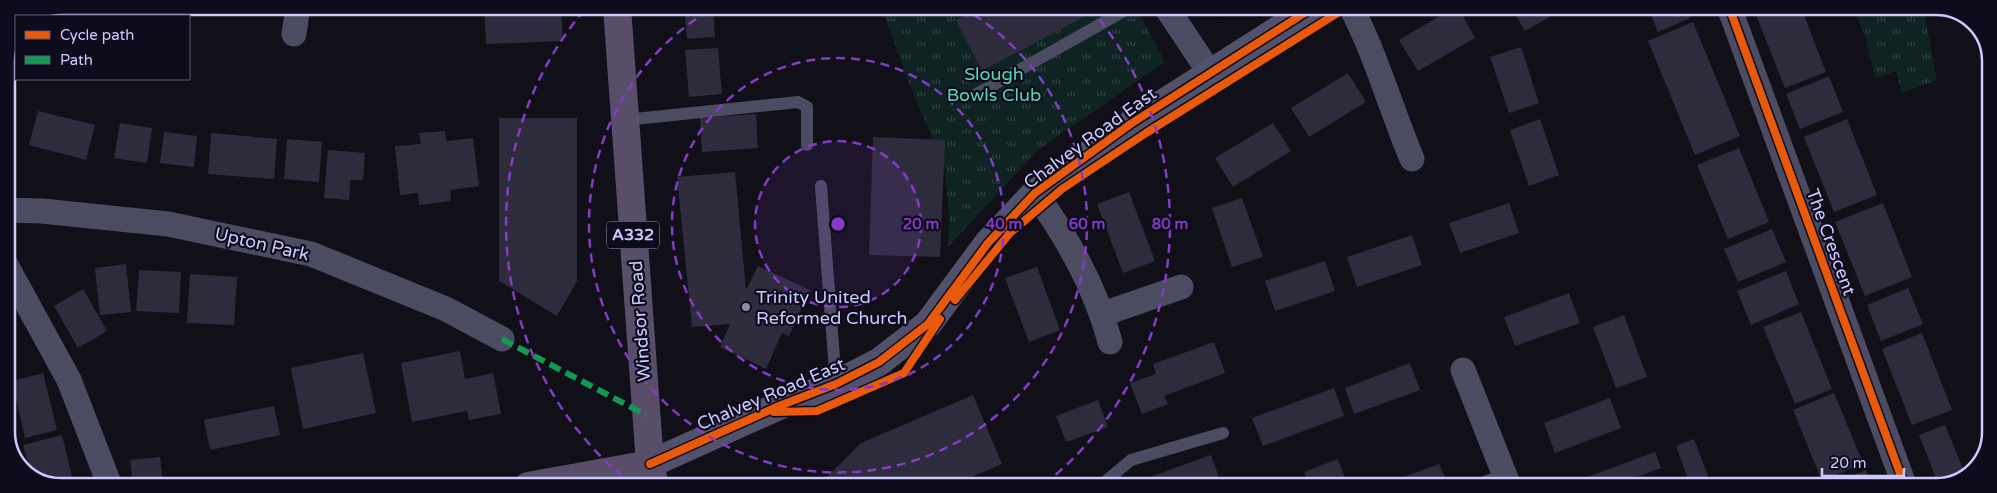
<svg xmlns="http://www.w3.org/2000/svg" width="1997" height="493" font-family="'Varela Round',sans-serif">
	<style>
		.grass { fill: url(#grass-tufts) }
		.building { fill: #2e2c3c }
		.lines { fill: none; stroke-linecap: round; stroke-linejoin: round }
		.lane { stroke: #4b4b61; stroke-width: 12 }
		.street { stroke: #4b4b61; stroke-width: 25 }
		.secondary { stroke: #52516c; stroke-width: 28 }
		.primary { stroke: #584e6a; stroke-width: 28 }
		.quiet { stroke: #139951; stroke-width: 6; stroke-dasharray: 12 6; stroke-linecap: butt }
		.cycleway-casing { stroke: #0e0c1c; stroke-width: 11 }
		.cycleway { stroke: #e8590c; stroke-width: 8 }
		.ring { fill: none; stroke: #833cc5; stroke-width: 2.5; stroke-dasharray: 9 6 }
		.poi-dot { fill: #8b88ad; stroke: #0e0c1c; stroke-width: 2 }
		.labels { text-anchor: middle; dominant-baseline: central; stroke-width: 4.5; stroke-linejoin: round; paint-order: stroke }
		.shield { fill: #0e0c1c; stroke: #9390ba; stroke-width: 1 }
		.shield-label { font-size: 16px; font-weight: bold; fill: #ccc9fd }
		.park-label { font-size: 18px; fill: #59d9b3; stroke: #0e0c1c }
		.street-label { font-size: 18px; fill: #ccc9fd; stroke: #0e0c1c }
		.poi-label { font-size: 18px; fill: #ccc9fd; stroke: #0e0c1c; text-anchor: start }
		.rim { fill: none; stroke: #ccc9fd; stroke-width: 2.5 }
		.centre { fill: #833cc5; stroke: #0e0c1c; stroke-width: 2.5 }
		.ring-label { font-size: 15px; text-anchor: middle; font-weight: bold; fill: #833cc5; stroke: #0e0c1c; stroke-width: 4.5; stroke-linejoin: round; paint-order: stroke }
	</style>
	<defs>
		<pattern id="grass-tufts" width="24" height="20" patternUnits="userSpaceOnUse" patternTransform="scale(1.25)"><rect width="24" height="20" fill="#0f2322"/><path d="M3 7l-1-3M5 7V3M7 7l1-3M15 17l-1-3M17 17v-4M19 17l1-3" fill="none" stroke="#314243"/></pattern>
	</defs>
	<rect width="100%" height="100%" fill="#111018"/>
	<!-- grass -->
	<path class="grass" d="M881,7H1136L1165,62L1037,151L948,247L949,216L945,169L908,80Z
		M1744,7H1769L1747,17Z
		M1854,7H1923L1937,80L1902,93L1896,71L1875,78L1866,39Z"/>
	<!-- building -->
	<path class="building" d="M484,7H561L563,41L486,44Z
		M684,7H713L715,37L687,39Z
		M980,7H1103L982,71L956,20Z
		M1210,7H1232L1217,17Z
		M1455,7H1458L1475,38L1418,71L1399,40Z
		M1511,7H1567L1525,31Z
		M1648,7H1685L1690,18L1658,32Z
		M1777,7H1801L1826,72L1785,88L1756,15Z
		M1693,22L1740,136L1695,155L1648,41Z
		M1521,47L1539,103L1509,113L1490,57Z
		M718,48L722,94L689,97L685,50Z
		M1348,73L1366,102L1309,137L1291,108Z
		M1829,76L1843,112L1800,129L1786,94Z
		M38,111L95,125L86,160L29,145Z
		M756,114L758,148L702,152L700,118Z
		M499,118H577V281L557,316L499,281Z
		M1540,119L1559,175L1529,186L1510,130Z
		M1847,119L1877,195L1834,212L1804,137Z
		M120,123L152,128L147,163L114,158Z
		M1273,123L1291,151L1233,187L1215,158Z
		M445,131L446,141L473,138L479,186L450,190L451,201L419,205L418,193L400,195L395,146L421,144L419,133Z
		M164,132L197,136L194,167L160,163Z
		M211,133L277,139L274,179L208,174Z
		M873,137L945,140L940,257L869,255Z
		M287,139L322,142L319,182L284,179Z
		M1739,148L1769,222L1728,239L1697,165Z
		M328,150L365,153L363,180H350L349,200L324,198Z
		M735,172L746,290L758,266L810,290L789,336L782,333L766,369L720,347L730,324L692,327L677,177Z
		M1129,192L1155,261L1123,273L1097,204Z
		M1242,198L1263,257L1232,267L1212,208Z
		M1509,203L1519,233L1460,253L1449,223Z
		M1883,203L1912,277L1865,296L1835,222Z
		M1772,229L1786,262L1738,282L1724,249Z
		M1412,235L1422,265L1357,287L1347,257Z
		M1325,261L1335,291L1275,311L1265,281Z
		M126,264L131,312L100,315L95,268Z
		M1037,267L1060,330L1029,342L1005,278Z
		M139,270L181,272L179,313L136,311Z
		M1786,271L1799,304L1751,325L1737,291Z
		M190,274L237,277L234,325L187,323Z
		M1908,288L1923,324L1881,341L1867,305Z
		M83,289L107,331L78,348L54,306Z
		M1569,293L1580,323L1515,346L1504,317Z
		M1801,312L1832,389L1795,404L1763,327Z
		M1624,315L1647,377L1616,388L1593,327Z
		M1922,333L1952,410L1912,425L1882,349Z
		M1214,342L1225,373L1164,396L1168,404L1142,414L1130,383L1156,374L1153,364Z
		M460,351L465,379L493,373L501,414L469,420L467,411L412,422L401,363Z
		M363,353L376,413L303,429L291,368Z
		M1410,363L1420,390L1354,414L1345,388Z
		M43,373L57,430L25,438L12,381Z
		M1334,388L1344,416L1263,446L1252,418Z
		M1834,393L1863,463L1822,481L1793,410Z
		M973,395L1002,464L950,486H818L861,443Z
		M1610,398L1621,428L1555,453L1544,423Z
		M1098,400L1108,427L1066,442L1056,416Z
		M274,406L280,435L210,450L204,420Z
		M1945,425L1966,476L1939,486L1919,435Z
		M62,435L72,477L46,483L31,474L23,445Z
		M1694,439L1712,487H1691L1676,446Z
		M1655,452L1661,468L1610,487H1582L1579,480Z
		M1211,455L1222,486H1144L1141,480Z
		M160,457L163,486H133L130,460Z
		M1338,459L1348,486H1309L1304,472Z
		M1439,464L1446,480L1429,486H1391L1390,482Z
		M1866,470L1873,487H1840L1838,481Z"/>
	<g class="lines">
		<!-- lane -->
		<path class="lane" d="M975,95L1131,7
			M625,120L798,102L807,107V145
			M821,186L836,384
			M1100,486L1131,460L1223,433
			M1474,486L1504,475"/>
		<!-- street -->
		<path class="street" d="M1166,7L1210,73
			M1351,7C1376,55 1391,109 1412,159
			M1729,7L1905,487
			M294,34L298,6
			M1035,193C1067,237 1096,289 1110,342
			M6,210L42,211L168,224L311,254L446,309L502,339
			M6,265L69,380L110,486
			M1103,314L1181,287
			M1463,370L1509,486"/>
		<!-- secondary -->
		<path class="secondary" d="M650,464L779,406L836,384L879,362L928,324L988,243L1035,193L1132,123L1314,7"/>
		<!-- primary -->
		<path class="primary" d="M617,7L650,464L655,486
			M528,486L650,464"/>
		<!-- quiet -->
		<path class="quiet" d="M502,339L646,415"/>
		<defs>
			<path id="cycleway" d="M1729,7L1905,487
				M955,300L1010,233L1062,189L1146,133L1347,7
				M774,412L817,411L904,373L940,319
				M650,464L779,406L836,384L879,362L928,324L988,243L1035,193L1132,123L1314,7"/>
		</defs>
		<!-- cycleway casing -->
		<use href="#cycleway" class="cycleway-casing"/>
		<!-- cycleway -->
		<use href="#cycleway" class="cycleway"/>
	</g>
	<!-- distance rings -->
	<circle cx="838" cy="224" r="83" fill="#833cc5" fill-opacity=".12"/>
	<g class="ring">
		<circle cx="838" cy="224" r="83"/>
		<circle cx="838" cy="224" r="166"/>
		<path d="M961 7A249 249 0 1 1 715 7"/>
		<path d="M634 486A332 332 0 0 1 586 8M1090 8A332 332 0 0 1 1042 486"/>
	</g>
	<!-- markers -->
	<circle class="poi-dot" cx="746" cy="307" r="5"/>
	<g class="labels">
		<!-- shield labels -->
		<rect class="shield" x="607" y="221.5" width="52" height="27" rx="4"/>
		<g class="shield-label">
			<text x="633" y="235">A332</text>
		</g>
		<!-- park labels -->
		<g class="park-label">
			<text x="994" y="74">Slough<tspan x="994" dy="21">Bowls Club</tspan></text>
		</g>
		<!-- street labels -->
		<g class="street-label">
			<text transform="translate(1090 138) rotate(-36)">Chalvey Road East</text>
			<text transform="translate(1831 242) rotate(70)">The Crescent</text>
			<text transform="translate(262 244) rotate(13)">Upton Park</text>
			<text transform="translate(640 321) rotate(-94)">Windsor Road</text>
			<text transform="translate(771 394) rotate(-23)">Chalvey Road East</text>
		</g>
		<!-- poi labels -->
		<g class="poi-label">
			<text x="756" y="297">Trinity United<tspan x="756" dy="21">Reformed Church</tspan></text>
		</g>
	</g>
	<!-- crop -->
	<path d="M0 0H1997V493H0ZM61 15H1936A46 46 0 0 1 1982 61V432A46 46 0 0 1 1936 478H61A46 46 0 0 1 15 432V61A46 46 0 0 1 61 15Z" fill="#0e0c1c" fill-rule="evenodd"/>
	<path class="rim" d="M61 15H1936A46 46 0 0 1 1982 61V432A46 46 0 0 1 1936 478H61A46 46 0 0 1 15 432V61A46 46 0 0 1 61 15Z"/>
	<circle cx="838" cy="224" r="8" class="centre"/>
	<g class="ring-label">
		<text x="921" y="229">20 m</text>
		<text x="1004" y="229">40 m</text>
		<text x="1087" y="229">60 m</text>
		<text x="1170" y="229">80 m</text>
	</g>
	<!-- legend -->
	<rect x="15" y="15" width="175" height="65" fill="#0e0c1c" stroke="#5a5876"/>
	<rect x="25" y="31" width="25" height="8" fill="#e8590c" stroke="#5a5876"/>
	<text x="60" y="40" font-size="15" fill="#ccc9fd">Cycle path</text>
	<rect x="25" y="56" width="25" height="8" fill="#139951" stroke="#5a5876"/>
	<text x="60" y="65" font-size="15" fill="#ccc9fd">Path</text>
	<!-- scale -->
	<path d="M1822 468v8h82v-8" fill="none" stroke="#ccc9fd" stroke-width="2.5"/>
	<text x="1830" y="468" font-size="15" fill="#ccc9fd" stroke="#0e0c1c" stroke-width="4" paint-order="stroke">20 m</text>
</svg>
